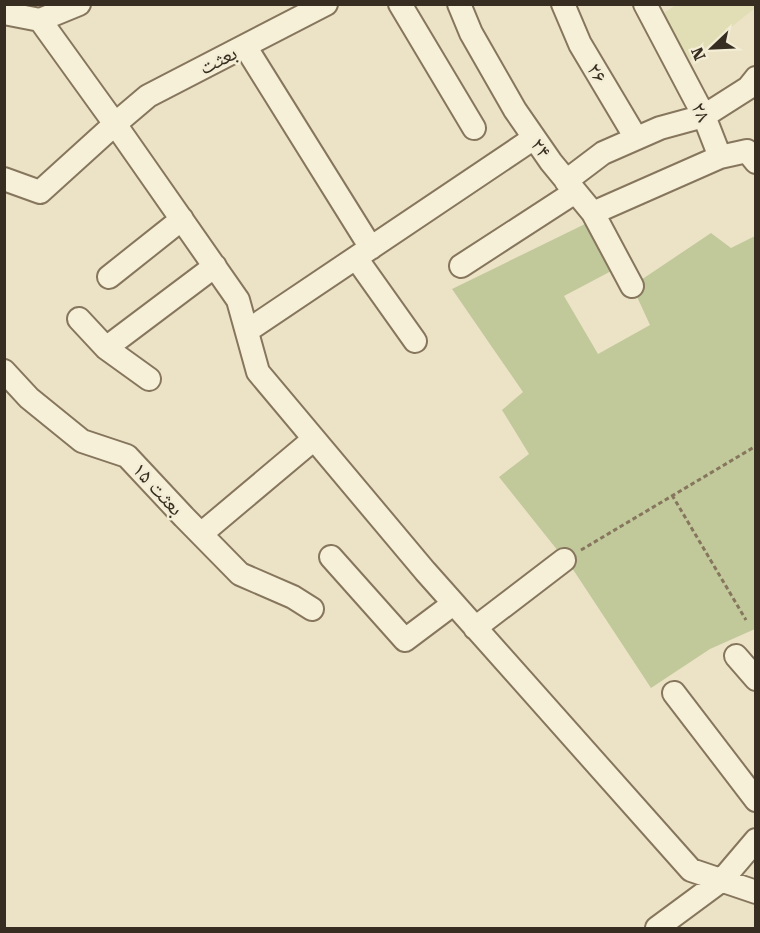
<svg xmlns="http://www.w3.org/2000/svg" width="760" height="933" font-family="'Roboto Serif','Noto Naskh Arabic',serif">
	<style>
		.farmland { fill: #e1ddb4 }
		.green { fill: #c1c99b }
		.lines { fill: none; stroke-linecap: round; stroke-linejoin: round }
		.minor-casing { stroke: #86765d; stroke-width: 26 }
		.path { stroke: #86765d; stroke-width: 3; stroke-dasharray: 4.5 3; stroke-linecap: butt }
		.minor { stroke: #f7f0d9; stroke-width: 22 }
		.labels { text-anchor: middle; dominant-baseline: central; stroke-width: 5; stroke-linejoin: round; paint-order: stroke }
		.street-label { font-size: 21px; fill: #372d20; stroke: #f4edd5 }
	</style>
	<rect width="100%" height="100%" fill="#ece3c6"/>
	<!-- farmland -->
	<path class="farmland" d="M676,5H755V8L690,60L661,15Z"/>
	<!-- green -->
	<path class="green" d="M587,223L617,268L564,296L598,354L650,325L632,286L711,233L731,248L755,236V629L710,649L651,688L574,571L499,477L529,454L502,410L523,392L452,289Z"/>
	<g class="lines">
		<defs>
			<path id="minor" d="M400,4L474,128
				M459,4L471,33L515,110L551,162L593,213L632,286
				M563,4L580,44L636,138
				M645,4L704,116L720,157
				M4,13L40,20L79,4
				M40,20L115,124L238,300L258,372L425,571L691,870L756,892
				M245,46L371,248
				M4,179L40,192L115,124L148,96L326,4
				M566,181L603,153L660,128L704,116L748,88L756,78
				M593,213L720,157L747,151L756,162
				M356,258L415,341
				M461,266L575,192
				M109,277L182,219
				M79,319L106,348L149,379
				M247,331L534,138
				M106,348L215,266
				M4,371L29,398L82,441L127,456L184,517L240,574L293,597L312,609
				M201,534L314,439
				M331,557L405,640L453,604
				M475,628L564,560
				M736,656L756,679
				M674,693L756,800
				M657,928L722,880L756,840"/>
		</defs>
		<!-- minor casing -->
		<use href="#minor" class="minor-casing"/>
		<!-- path -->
		<path class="path" d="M672,495L746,620
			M581,550L756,446"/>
		<!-- minor -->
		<use href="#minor" class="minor"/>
	</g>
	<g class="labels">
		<!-- street labels -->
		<g class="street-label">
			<text transform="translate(218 60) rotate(-27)">بعثت</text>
			<text transform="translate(597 73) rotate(59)">۲۶</text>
			<text transform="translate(701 112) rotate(65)">۲۸</text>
			<text transform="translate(541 148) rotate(55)">۲۴</text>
			<text transform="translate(158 489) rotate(47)">بعثت ۱۵</text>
		</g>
	</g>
	<!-- border -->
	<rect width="760" height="933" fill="none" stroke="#372d20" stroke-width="12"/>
	<!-- north arrow -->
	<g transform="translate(712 48) rotate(247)" stroke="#f4edd5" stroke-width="4.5" paint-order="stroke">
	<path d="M0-4.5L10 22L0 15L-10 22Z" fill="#372d20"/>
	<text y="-9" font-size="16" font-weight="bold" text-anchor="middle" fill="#372d20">N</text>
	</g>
</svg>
